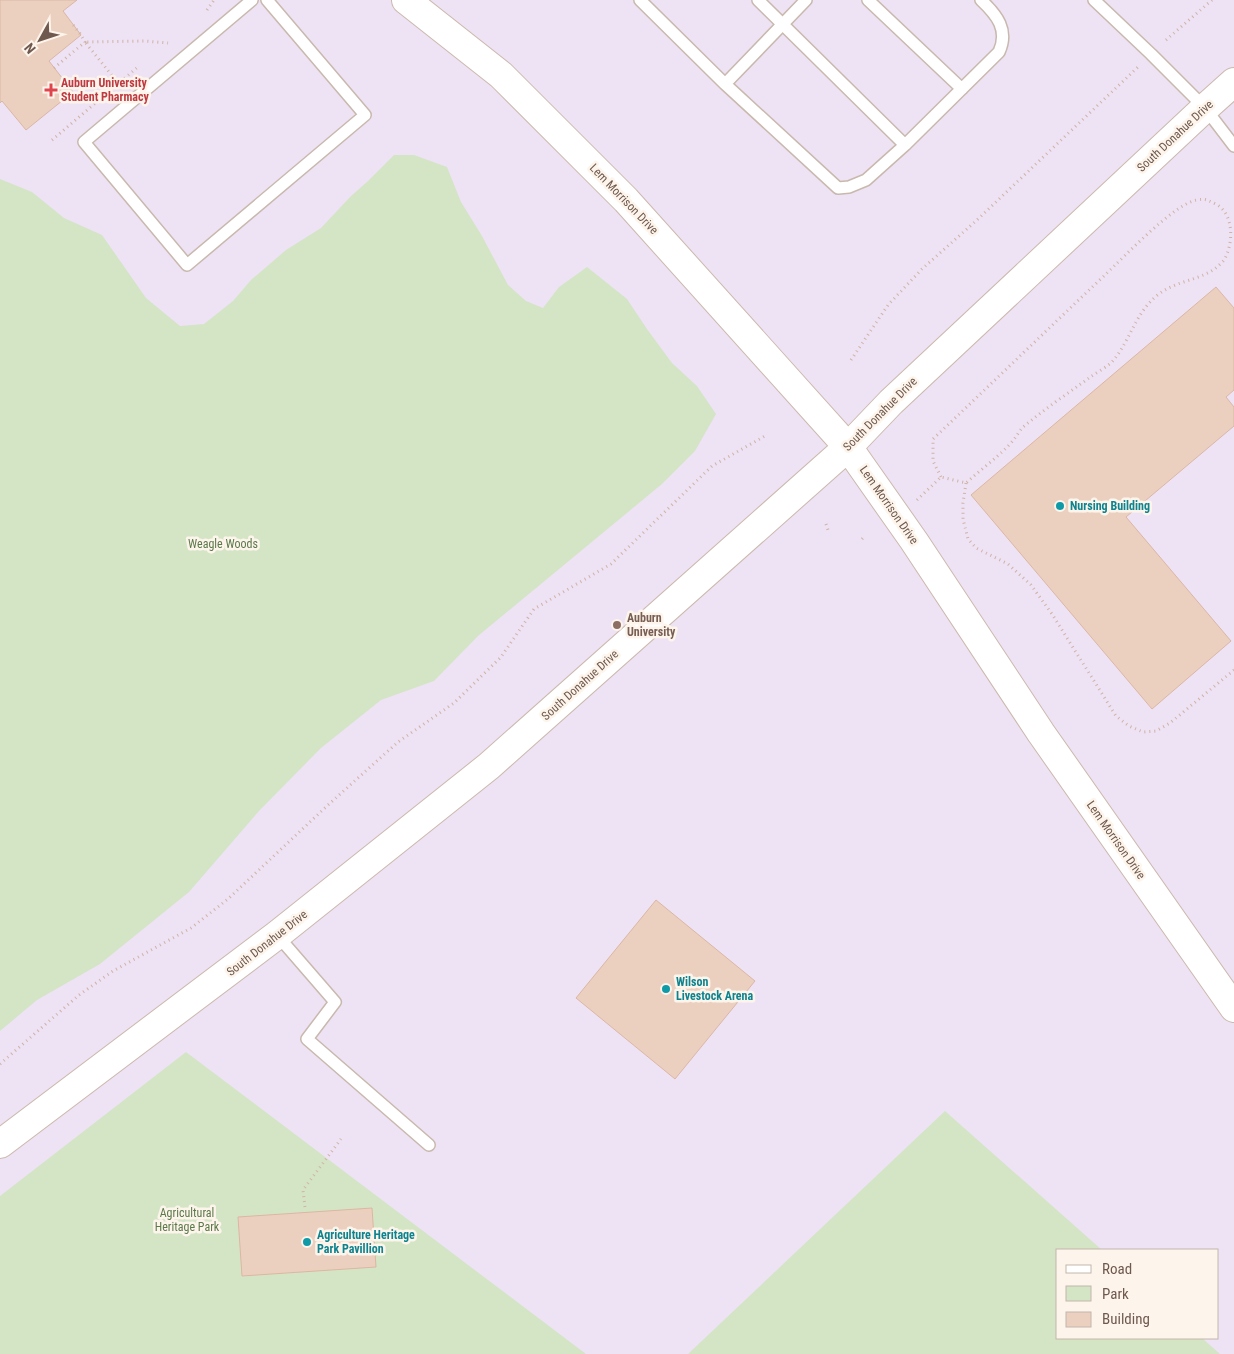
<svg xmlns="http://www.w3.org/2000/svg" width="1234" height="1354" font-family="'Roboto Condensed',sans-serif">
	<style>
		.education { fill: #eee2f5; fill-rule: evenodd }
		.green { fill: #d4e5c6 }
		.building { fill: #ebd0c0; stroke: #dcb6a3 }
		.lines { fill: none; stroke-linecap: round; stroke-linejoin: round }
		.lane-casing { stroke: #c9b9ad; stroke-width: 14 }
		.secondary-casing { stroke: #ccb9ac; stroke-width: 30 }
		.path { stroke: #d0b3a4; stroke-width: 3; stroke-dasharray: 1 4; stroke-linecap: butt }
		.lane { stroke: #fff; stroke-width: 11 }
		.secondary { stroke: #fff; stroke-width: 28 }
		.health-dot { fill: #e0444e; stroke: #fdf5eb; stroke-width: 2 }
		.culture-dot { fill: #0f9aa8; stroke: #fdf5eb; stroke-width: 2 }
		.education-dot { fill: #8d6e63; stroke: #fdf5eb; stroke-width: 2 }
		.labels { text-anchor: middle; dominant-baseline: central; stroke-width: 5; stroke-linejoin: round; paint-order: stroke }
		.health-label { font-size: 12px; font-weight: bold; fill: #be3a42; stroke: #fdf5eb; text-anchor: start }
		.street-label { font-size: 12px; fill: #6f584e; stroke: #fdf5eb }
		.culture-label { font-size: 12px; font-weight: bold; fill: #0d838f; stroke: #fdf5eb; text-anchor: start }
		.park-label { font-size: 12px; fill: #5a794a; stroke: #fdf5eb }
		.education-label { font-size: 12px; font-weight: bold; fill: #785e54; stroke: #fdf5eb; text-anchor: start }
	</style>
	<rect width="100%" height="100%" fill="#f9f1e5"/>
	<!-- education -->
	<path class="education" d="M0,0H1234V1354H0ZM1058,1250H1218V1338H1058Z"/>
	<!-- green -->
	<path class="green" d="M394,155H414L447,167L461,202L482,236L508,285L526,301L543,308L559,287L587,267L627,299L647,329L672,363L697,386L716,414L695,451L662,484L478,636L434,681L381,700L321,748L259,811L189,892L100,964L37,1000L0,1031V179L32,192L64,218L102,235L146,298L180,326L204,324L233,301L251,280L286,250L321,228L351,196L367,182Z
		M186,1052L586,1354H0V1196Z
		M945,1111L1102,1250H1058V1338H1202L1220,1354H688Z"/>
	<!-- building -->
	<path class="building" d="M0,0H77L63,11L81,35L49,61L73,92L26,130L2,101L0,103Z
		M1216,287L1234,308V390L1226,397L1234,407V426L1126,517L1231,641L1152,709L971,495Z
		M656,900L755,981L675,1079L576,998Z
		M372,1208L376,1267L242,1276L238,1217Z"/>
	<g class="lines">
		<defs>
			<path id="lane" d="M252,0L84,142L187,265L365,115L267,0
				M640,0L725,84L806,0
				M758,0L905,145
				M868,0L962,89
				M1094,0L1151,54L1205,108L1234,146
				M725,84L838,188L849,187L866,180L905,145L999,52C1009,30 997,15 981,0
				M277,935L335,1002L307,1039L429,1145"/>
			<path id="secondary" d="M406,0L501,75L626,200L848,447L914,541L1041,733L1234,1008
				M0,1144L277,935L489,766L848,447L891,402L1205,108L1234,82"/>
		</defs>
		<!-- lane casing -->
		<use href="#lane" class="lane-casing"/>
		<!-- secondary casing -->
		<use href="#secondary" class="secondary-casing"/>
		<!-- path -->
		<path class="path" d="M207,10L214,0
			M1166,40L1212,0
			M54,68L85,42L81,35L71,22
			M118,83L85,42L145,41L168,43
			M52,140L139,66
			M851,360L888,305L922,269L977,220L1138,67
			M966,483L963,503V519L968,539L976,548L1008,564L1031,585L1052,614L1116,716L1129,726L1143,732L1156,731L1170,723L1234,670
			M917,500L941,477L966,483C980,470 997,458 1010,444C1015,439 1018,433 1022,428C1043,410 1067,394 1089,378C1096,373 1105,368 1112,362C1131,340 1135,312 1159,294C1180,278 1207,281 1224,260C1234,243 1234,214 1216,204C1209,201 1206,198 1197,200C1175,203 1124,257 1106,274C1048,329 991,384 933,439V461L941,477
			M826,524L828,530
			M862,539L864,537
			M0,1064L79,995L113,971L191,928L228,899L328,805L398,742L454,703L501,657L534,609L611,564L712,466L765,436
			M305,1207L303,1190L341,1139"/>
		<!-- lane -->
		<use href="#lane" class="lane"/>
		<!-- secondary -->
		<use href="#secondary" class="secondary"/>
	</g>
	<!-- markers -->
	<path class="health-dot" d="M48.5 82.5h5v5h5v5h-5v5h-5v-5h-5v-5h5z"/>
	<g class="culture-dot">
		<circle cx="1060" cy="506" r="5"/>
		<circle cx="666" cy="989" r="5"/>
		<circle cx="307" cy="1242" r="5"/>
	</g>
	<circle class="education-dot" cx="617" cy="625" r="5"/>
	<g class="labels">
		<!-- health labels -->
		<g class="health-label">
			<text x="61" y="83">Auburn University<tspan x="61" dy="14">Student Pharmacy</tspan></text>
		</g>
		<!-- street labels -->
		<g class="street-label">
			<text transform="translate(1175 136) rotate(-43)">South Donahue Drive</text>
			<text transform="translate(624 199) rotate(46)">Lem Morrison Drive</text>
			<text transform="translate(880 414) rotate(-45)">South Donahue Drive</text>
			<text transform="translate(889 505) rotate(55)">Lem Morrison Drive</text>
			<text transform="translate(580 685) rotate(-42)">South Donahue Drive</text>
			<text transform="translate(1116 840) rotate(55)">Lem Morrison Drive</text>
			<text transform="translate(267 943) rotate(-38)">South Donahue Drive</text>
		</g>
		<!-- culture labels -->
		<g class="culture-label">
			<text x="1070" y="506">Nursing Building</text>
			<text x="676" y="982">Wilson<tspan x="676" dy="14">Livestock Arena</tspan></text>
			<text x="317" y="1235">Agriculture Heritage<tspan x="317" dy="14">Park Pavillion</tspan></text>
		</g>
		<!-- park labels -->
		<g class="park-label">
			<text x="223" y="544">Weagle Woods</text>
			<text x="187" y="1213">Agricultural<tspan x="187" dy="14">Heritage Park</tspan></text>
		</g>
		<!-- education labels -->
		<g class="education-label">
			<text x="627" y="618">Auburn<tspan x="627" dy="14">University</tspan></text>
		</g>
	</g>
	<!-- legend -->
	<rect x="1056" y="1249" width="162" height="90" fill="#fdf5eb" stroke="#c4b6ac"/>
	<rect x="1066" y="1265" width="25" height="8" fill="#ffffff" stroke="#c4b6ac"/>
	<text x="1102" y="1274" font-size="15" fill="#6f584e">Road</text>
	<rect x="1066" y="1286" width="25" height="15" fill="#d4e5c6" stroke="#c4b6ac"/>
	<text x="1102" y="1299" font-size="15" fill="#6f584e">Park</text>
	<rect x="1066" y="1312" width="25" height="15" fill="#ebd0c0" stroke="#c4b6ac"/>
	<text x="1102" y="1324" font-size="15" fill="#6f584e">Building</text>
	<!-- north arrow -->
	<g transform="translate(40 40) rotate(230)" stroke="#fdf5eb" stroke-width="4" paint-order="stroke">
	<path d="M0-4L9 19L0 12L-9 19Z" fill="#6f584e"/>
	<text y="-8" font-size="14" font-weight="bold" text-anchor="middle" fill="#6f584e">N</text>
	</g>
</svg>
